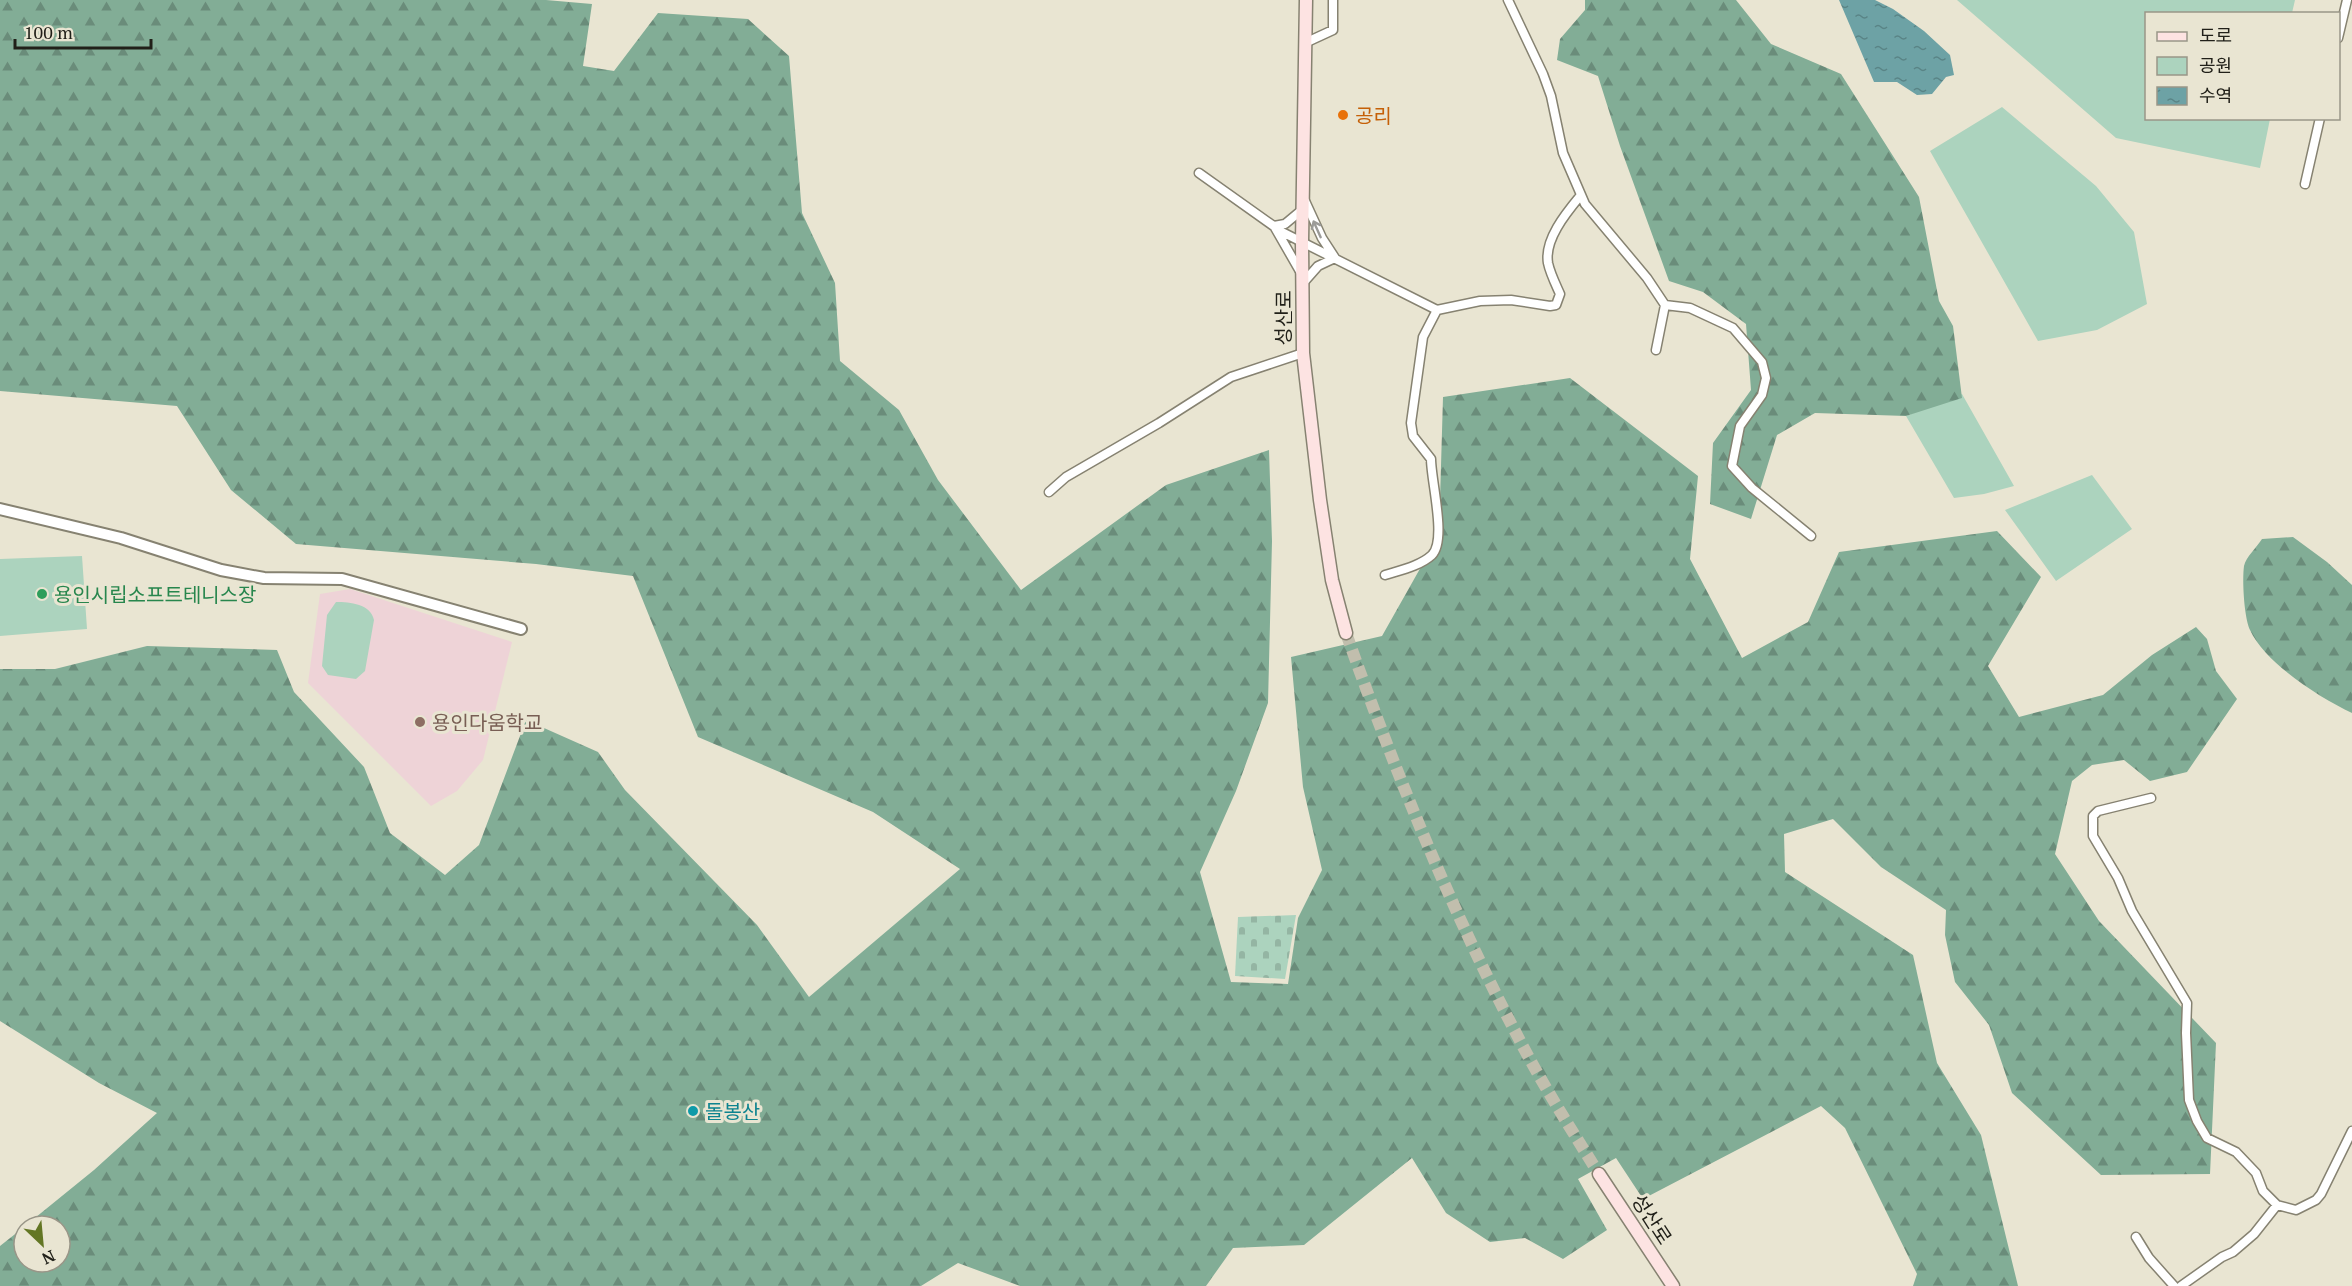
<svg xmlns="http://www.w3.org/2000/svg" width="2352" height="1286" font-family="'PT Serif','Noto Sans KR',serif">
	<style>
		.education { fill: #eed3d7 }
		.green { fill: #acd3be }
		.forest { fill: url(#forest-firs) }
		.cemetery { fill: url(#cemetery-stones) }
		.water { fill: url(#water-ripples) }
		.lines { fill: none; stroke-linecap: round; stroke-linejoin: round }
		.secondary-tunnel { stroke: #c1bead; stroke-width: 12; stroke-dasharray: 12 6; stroke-linecap: butt }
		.minor-casing { stroke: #868271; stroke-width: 11 }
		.tertiary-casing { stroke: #868271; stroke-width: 14 }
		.secondary-casing { stroke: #868271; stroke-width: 15 }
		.minor { stroke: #fff; stroke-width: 8 }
		.tertiary { stroke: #fff; stroke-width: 10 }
		.secondary { stroke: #fde3e2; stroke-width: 12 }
		.oneway { stroke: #9b9b98 }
		.food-dot { fill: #e8710a; stroke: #e9e5d2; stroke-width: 2 }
		.leisure-dot { fill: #2e9e5b; stroke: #e9e5d2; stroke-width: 2 }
		.education-dot { fill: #8d6e63; stroke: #e9e5d2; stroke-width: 2 }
		.culture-dot { fill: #0f9aa8; stroke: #e9e5d2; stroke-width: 2 }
		.labels { text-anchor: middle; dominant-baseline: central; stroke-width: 6; stroke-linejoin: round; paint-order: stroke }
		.food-label { font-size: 20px; fill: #c56008; stroke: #e9e5d2; text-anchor: start }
		.street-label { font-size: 20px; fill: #212019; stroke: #e9e5d2 }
		.leisure-label { font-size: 20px; fill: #27864d; stroke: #e9e5d2; text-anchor: start }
		.education-label { font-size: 20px; fill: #785e54; stroke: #e9e5d2; text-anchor: start }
		.culture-label { font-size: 20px; fill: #0d838f; stroke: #e9e5d2; text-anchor: start }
	</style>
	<defs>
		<pattern id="forest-firs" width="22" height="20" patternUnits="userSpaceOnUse" patternTransform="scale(1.5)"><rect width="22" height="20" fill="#82ad96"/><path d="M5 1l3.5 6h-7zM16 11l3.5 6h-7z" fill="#6a8c7a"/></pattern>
		<pattern id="cemetery-stones" width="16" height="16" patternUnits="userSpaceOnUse" patternTransform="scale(1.5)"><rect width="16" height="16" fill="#acd3be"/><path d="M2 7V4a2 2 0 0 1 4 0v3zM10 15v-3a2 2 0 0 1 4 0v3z" fill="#94b5a3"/></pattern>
		<pattern id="water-ripples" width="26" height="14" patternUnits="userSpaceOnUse" patternTransform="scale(1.5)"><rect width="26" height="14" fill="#6da2a5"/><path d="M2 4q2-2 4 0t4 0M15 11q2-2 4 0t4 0" fill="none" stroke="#598486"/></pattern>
	</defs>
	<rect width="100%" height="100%" fill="#e9e5d2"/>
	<!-- education -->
	<path class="education" d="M350,589L512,642L483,760L457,791L431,806L308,683L320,594Z"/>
	<!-- green -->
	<path class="green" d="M1957,0H2295L2292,13L2146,14V118L2270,119L2260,168L2116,138Z
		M2002,107L2096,186L2134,232L2147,304L2097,330L2038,341L1930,151Z
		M1962,394L2014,486L1984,494L1954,498L1906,416Z
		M2092,475L2132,529L2056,581L2005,510Z
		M82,556L87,629L0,636V559Z
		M336,602C350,602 371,604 374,620L365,671L356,679L328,675L322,666L327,615Z"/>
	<!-- forest -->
	<path class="forest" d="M0,0H546L592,4L583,66L614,71L658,13L748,19L789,56L802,213L835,283L840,361L899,410L938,480L1021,590L1166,485L1269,450L1272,541L1268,703L1236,791L1200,872L1231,982L1288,984L1298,918L1322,870L1303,787L1291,657L1382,636L1439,535L1443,397L1570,378L1698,476L1690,559L1742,658L1808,622L1839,552L1997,531L2041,577L1988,666L2019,717L2103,695L2152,655L2196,627L2207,639L2216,671L2237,699L2187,772L2150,781L2124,760L2092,765L2072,781L2055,854L2099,921L2216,1043L2210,1174L2101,1175L2012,1093L1989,1025L1955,982L1945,935L1946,910L1881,867L1833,819L1784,834L1785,872L1913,955L1937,1063L1981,1135L2018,1286H1913L1917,1274L1845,1128L1821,1106L1643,1199L1616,1158L1578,1179L1607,1230L1563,1259L1525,1238L1490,1242L1446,1213L1412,1158L1304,1245L1233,1248L1206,1286H1020L958,1263L921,1286H0V1246L24,1227V1262H60V1226H25L94,1170L157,1113L99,1083L0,1021V669H55L147,646L277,650L294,692L364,767L390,833L445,875L479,845L526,720L598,752L625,790L757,925L809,997L960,869L873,812L698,737L633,576L536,564L296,544L231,490L177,406L0,391Z
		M1585,0H1736L1771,44L1841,74L1919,197L1939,301L1953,326L1962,398L1906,416L1815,413L1777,435L1751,519L1710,504L1713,443L1751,390L1746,324L1703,292L1669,281L1620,146L1598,76L1557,60L1560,39L1585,10Z
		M2293,537L2327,562L2352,585V713C2320,698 2265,663 2250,630C2244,617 2242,580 2244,566C2246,557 2257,547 2262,539Z"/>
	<!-- cemetery -->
	<path class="cemetery" d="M1296,915L1285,979L1235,976L1238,917Z"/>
	<!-- water -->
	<path class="water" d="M1839,0H1875L1893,9L1924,31L1950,55L1954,75L1946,77L1932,94L1917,95L1897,82H1874Z"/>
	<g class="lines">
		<!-- secondary-tunnel -->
		<path class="secondary-tunnel" d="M1346,633C1395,771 1450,908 1518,1037C1542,1084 1571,1129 1599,1174"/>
		<defs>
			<path id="minor" d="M1508,0L1543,74L1551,96L1563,153L1585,204L1647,278L1665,305L1690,308L1733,328L1762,362L1766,378L1762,395L1740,426L1732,466L1752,488L1811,536
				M2338,38L2347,0
				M1307,42L1333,30V0
				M1199,173L1282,232L1437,310L1480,301L1511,300L1550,306L1556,305L1560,294C1556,285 1550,273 1548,263C1544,239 1567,212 1581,195
				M2305,184L2320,118
				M1301,273L1274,226L1285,224L1303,209
				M1303,283L1318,266L1335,258L1322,238L1305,201
				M1656,350L1665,305
				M1049,492L1066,477L1159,423L1231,377L1303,353
				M1385,575C1401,570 1420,566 1432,555C1447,540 1431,481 1431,459L1413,436L1411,423L1423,337L1437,310
				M2151,798L2098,811L2093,816V836L2118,878L2132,911L2187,1003L2186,1033L2189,1100L2197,1121L2207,1138L2236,1152L2256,1173L2263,1191L2277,1205L2296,1210L2316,1200L2321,1194L2352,1131
				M2136,1237L2149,1258L2174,1286
				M2181,1286L2222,1257L2233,1252L2254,1234L2277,1205"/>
			<path id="tertiary" d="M0,509L121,538L221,570L264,578L342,579L521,629"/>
			<path id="secondary" d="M1306,0L1302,242L1303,353L1320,500L1332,580L1346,633
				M1599,1174L1673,1286"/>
		</defs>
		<!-- minor casing -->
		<use href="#minor" class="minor-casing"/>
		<!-- tertiary casing -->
		<use href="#tertiary" class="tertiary-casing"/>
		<!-- secondary casing -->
		<use href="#secondary" class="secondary-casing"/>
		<!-- minor -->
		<use href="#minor" class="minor"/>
		<!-- tertiary -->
		<use href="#tertiary" class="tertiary"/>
		<!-- secondary -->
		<use href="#secondary" class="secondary"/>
	</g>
	<!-- one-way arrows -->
	<defs><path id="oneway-shaft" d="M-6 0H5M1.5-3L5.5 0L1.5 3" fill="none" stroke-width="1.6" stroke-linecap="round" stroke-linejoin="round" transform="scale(1.5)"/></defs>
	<use class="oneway" href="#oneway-shaft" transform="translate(1317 229) rotate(-114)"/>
	<!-- markers -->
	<circle class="food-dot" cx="1343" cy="115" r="6"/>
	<circle class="leisure-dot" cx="42" cy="594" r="6"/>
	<circle class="education-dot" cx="420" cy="722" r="6"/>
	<circle class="culture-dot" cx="693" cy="1111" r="6"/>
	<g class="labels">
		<!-- food labels -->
		<g class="food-label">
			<text x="1355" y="115">공리</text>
		</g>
		<!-- street labels -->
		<g class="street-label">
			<text transform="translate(1283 318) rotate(-90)">성산로</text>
			<text transform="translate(1652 1219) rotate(57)">성산로</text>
		</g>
		<!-- leisure labels -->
		<g class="leisure-label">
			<text x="54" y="594">용인시립소프트테니스장</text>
		</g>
		<!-- education labels -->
		<g class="education-label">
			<text x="432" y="722">용인다움학교</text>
		</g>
		<!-- culture labels -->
		<g class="culture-label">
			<text x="705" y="1111">돌봉산</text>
		</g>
	</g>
	<!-- legend -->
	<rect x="2145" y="12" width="195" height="108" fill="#e9e5d2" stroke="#999688" stroke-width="1.5"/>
	<rect x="2157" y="32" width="30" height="9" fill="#fde3e2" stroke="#999688" stroke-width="1.5"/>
	<text x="2199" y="42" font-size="18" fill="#212019">도로</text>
	<rect x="2157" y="57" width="30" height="18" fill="#acd3be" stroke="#999688" stroke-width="1.5"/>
	<text x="2199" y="72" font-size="18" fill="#212019">공원</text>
	<rect x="2157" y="87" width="30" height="18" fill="url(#water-ripples)" stroke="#999688" stroke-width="1.5"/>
	<text x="2199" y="102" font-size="18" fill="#212019">수역</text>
	<!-- north arrow -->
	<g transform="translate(42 1244) rotate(154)"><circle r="28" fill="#e9e5d2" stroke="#999688" stroke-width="1.5"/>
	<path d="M0-4.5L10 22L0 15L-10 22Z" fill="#637624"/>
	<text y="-9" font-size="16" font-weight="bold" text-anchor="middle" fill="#212019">N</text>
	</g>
	<!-- scale -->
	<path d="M15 39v9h136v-9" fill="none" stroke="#212019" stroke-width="3"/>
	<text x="24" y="39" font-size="18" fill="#212019" stroke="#e9e5d2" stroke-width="4.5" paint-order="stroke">100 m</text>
</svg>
